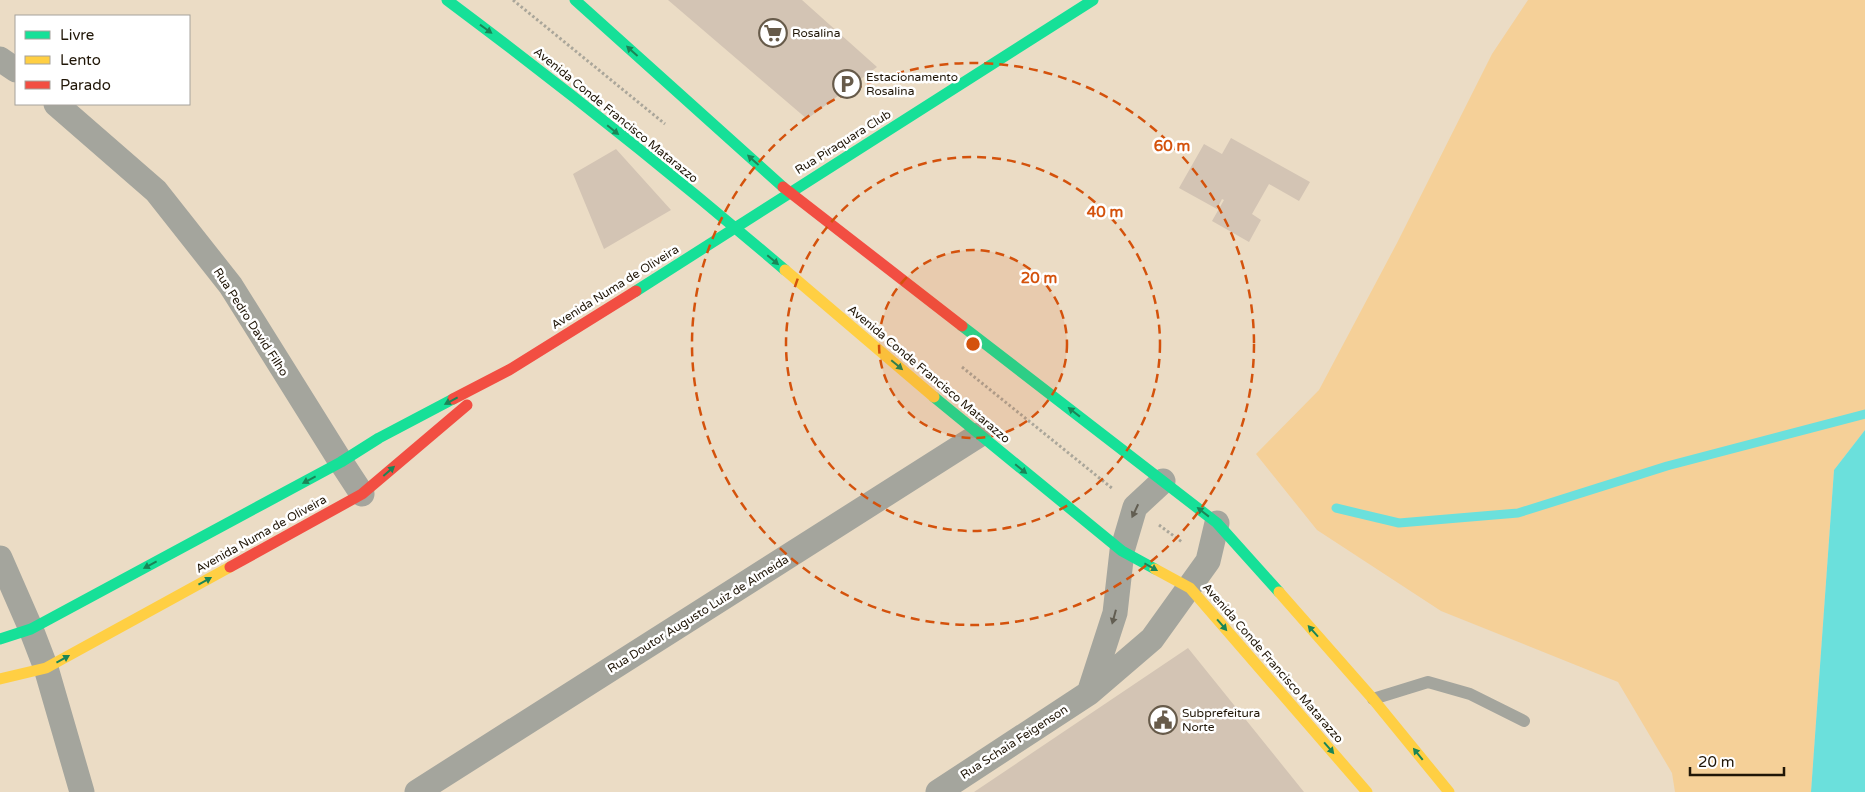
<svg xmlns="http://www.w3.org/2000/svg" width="1865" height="792" font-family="'Varela Round',sans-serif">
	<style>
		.green { fill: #f5d098 }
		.water { fill: #6be0dc }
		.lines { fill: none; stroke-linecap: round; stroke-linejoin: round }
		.stream { stroke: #6be0dc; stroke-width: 9 }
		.building { fill: #d3c4b4 }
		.path { stroke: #aaa69a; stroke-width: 3; stroke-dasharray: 2.5 2.5; stroke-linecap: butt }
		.lane { stroke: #a4a59d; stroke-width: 12 }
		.street { stroke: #a4a59d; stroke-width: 25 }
		.fast { stroke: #16e098; stroke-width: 11 }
		.slow { stroke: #ffcf43; stroke-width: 11 }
		.jam { stroke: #f24e42; stroke-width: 11 }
		.oneway { fill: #1a8557 }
		.oneway2 { fill: #625e52 }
		.ring { fill: none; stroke: #d4520c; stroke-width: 2.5; stroke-dasharray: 9 6 }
		.labels { text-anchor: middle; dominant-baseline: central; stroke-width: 5; stroke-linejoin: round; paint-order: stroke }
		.poi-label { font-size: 12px; fill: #201607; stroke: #fff; text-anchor: start }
		.street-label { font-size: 12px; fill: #201607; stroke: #fff }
		.centre { fill: #d4520c; stroke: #fff; stroke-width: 2.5 }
		.ring-label { font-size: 15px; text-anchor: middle; font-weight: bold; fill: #d4520c; stroke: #fff; stroke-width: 5; stroke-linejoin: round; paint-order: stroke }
	</style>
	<rect width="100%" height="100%" fill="#ebdcc5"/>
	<!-- green -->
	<path class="green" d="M1528,0H1865V430L1834,470L1811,792H1675L1672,773L1618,682L1441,611L1317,530L1256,454L1319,390L1397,243L1492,54Z"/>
	<!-- water -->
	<path class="water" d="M1865,430V792H1811L1834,470Z"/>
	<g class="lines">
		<!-- stream -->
		<path class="stream" d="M1336,508L1399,523L1518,513L1667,466L1865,414"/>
	</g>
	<!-- building -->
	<path class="building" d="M668,0H802L877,67L807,119Z
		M1231,138L1310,182L1299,201L1269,184L1252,214L1261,220L1249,242L1212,221L1224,200L1222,199L1217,209L1179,188L1204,144L1222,154Z
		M616,149L671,210L604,249L573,174Z
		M1188,648L1304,792H974Z"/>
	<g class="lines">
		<!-- path -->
		<path class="path" d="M513,0L665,124
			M962,367L1113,489
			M1159,525L1182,542"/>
		<!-- lane -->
		<path class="lane" d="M1373,699L1428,682L1470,694L1524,721"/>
		<!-- street -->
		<path class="street" d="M0,59L16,70
			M56,104L156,191L231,286L341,462L362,494
			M0,558L31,629L46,668L82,792
			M1089,693L1115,613L1122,551L1135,507L1163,481
			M417,792L979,435
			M938,792L1089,693L1152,639L1208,561L1217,523"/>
		<!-- fast -->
		<path class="fast" d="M447,0C562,86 675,176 785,270
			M575,0L783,187
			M636,291L1093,0
			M962,326L1217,523L1279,592
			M934,397L1122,551L1155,569
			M0,639L31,629L341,462L379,438L453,399"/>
		<!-- slow -->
		<path class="slow" d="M785,270L934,397
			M1155,569L1190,588L1367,792
			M1279,592L1373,699L1449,792
			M0,679L46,668L230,567"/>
		<!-- jam -->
		<path class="jam" d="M783,187L962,326
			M453,399L509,370L636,291
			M230,567L362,494L467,405"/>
	</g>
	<!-- one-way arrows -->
	<defs><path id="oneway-solid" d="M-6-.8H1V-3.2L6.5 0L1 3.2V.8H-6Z" transform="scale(1.25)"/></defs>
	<g class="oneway">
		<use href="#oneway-solid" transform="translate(486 29) rotate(36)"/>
		<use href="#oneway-solid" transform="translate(632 51) rotate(-138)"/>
		<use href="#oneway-solid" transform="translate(613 130) rotate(39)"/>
		<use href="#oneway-solid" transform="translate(753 160) rotate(-138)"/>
		<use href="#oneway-solid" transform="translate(773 260) rotate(40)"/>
		<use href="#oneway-solid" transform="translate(897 365) rotate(40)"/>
		<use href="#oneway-solid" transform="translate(451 401) rotate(152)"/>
		<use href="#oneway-solid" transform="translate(1074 412) rotate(-142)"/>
		<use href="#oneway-solid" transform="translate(1021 469) rotate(39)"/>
		<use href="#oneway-solid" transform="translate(389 471) rotate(-41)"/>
		<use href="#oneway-solid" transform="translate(309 480) rotate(152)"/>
		<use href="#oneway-solid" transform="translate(1203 512) rotate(-142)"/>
		<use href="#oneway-solid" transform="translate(150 565) rotate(152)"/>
		<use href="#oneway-solid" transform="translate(1151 567) rotate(29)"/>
		<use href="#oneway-solid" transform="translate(205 581) rotate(-29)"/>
		<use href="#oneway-solid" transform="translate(1222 625) rotate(49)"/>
		<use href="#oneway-solid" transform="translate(1313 631) rotate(-132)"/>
		<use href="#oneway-solid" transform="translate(63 659) rotate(-29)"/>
		<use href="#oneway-solid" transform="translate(1329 748) rotate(49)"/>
		<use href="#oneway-solid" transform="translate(1418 754) rotate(-129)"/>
	</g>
	<g class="oneway2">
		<use href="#oneway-solid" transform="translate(1135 511) rotate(115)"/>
		<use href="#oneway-solid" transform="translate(1114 617) rotate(105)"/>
	</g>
	<!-- distance rings -->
	<circle cx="973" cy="344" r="94" fill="#d4520c" fill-opacity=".12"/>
	<g class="ring">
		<circle cx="973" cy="344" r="94"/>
		<circle cx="973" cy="344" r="187"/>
		<circle cx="973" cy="344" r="281"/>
	</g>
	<!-- icons -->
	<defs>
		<symbol id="supermarket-ring" viewBox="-11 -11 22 22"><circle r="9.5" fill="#fff" stroke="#675b4a" stroke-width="1.5"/><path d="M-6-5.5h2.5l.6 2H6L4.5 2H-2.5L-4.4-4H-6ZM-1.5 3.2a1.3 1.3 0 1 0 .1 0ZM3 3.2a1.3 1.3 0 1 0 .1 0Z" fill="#675b4a"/></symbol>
		<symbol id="parking-ring" viewBox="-11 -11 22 22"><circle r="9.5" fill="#fff" stroke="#675b4a" stroke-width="1.5"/><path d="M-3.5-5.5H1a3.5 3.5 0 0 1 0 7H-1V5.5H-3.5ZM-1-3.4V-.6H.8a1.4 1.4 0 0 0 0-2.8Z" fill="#675b4a"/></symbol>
		<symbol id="civic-ring" viewBox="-11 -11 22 22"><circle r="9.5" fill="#fff" stroke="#675b4a" stroke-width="1.5"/><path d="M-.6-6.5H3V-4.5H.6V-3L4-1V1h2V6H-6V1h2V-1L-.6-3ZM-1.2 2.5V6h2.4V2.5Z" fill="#675b4a"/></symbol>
	</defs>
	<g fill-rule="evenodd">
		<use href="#supermarket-ring" x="757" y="17" width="32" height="32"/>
		<use href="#parking-ring" x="831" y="68" width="32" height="32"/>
		<use href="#civic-ring" x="1147" y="704" width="32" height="32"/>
	</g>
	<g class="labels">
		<!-- poi labels -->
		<g class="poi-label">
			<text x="792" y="33">Rosalina</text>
			<text x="866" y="77">Estacionamento<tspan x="866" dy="14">Rosalina</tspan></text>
			<text x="1182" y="713">Subprefeitura<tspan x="1182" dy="14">Norte</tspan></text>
		</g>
		<!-- street labels -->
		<g class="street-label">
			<text transform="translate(616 115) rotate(39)">Avenida Conde Francisco Matarazzo</text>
			<text transform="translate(843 142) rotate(-32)">Rua Piraquara Club</text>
			<text transform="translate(615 287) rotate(-32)">Avenida Numa de Oliveira</text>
			<text transform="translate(251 322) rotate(57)">Rua Pedro David Filho</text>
			<text transform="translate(929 374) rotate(40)">Avenida Conde Francisco Matarazzo</text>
			<text transform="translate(261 534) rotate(-29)">Avenida Numa de Oliveira</text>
			<text transform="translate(698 614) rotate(-32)">Rua Doutor Augusto Luiz de Almeida</text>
			<text transform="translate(1273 663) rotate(49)">Avenida Conde Francisco Matarazzo</text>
			<text transform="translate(1014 742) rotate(-33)">Rua Schaia Feigenson</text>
		</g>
	</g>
	<circle cx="973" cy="344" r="8" class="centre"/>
	<g class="ring-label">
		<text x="1172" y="151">60 m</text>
		<text x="1105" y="217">40 m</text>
		<text x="1039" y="283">20 m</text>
	</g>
	<!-- legend -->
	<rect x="15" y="15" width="175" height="90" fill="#ffffff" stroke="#a6a29c"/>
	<rect x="25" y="31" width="25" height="8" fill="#16e098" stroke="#a6a29c"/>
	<text x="60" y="40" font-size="15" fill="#201607">Livre</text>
	<rect x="25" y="56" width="25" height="8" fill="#ffcf43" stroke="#a6a29c"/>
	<text x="60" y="65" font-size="15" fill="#201607">Lento</text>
	<rect x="25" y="81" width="25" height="8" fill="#f24e42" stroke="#a6a29c"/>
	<text x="60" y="90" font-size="15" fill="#201607">Parado</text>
	<!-- scale -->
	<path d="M1690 767v8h94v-8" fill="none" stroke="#201607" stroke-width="2.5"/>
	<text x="1698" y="767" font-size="15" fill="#201607" stroke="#ffffff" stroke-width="4" paint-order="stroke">20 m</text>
</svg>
